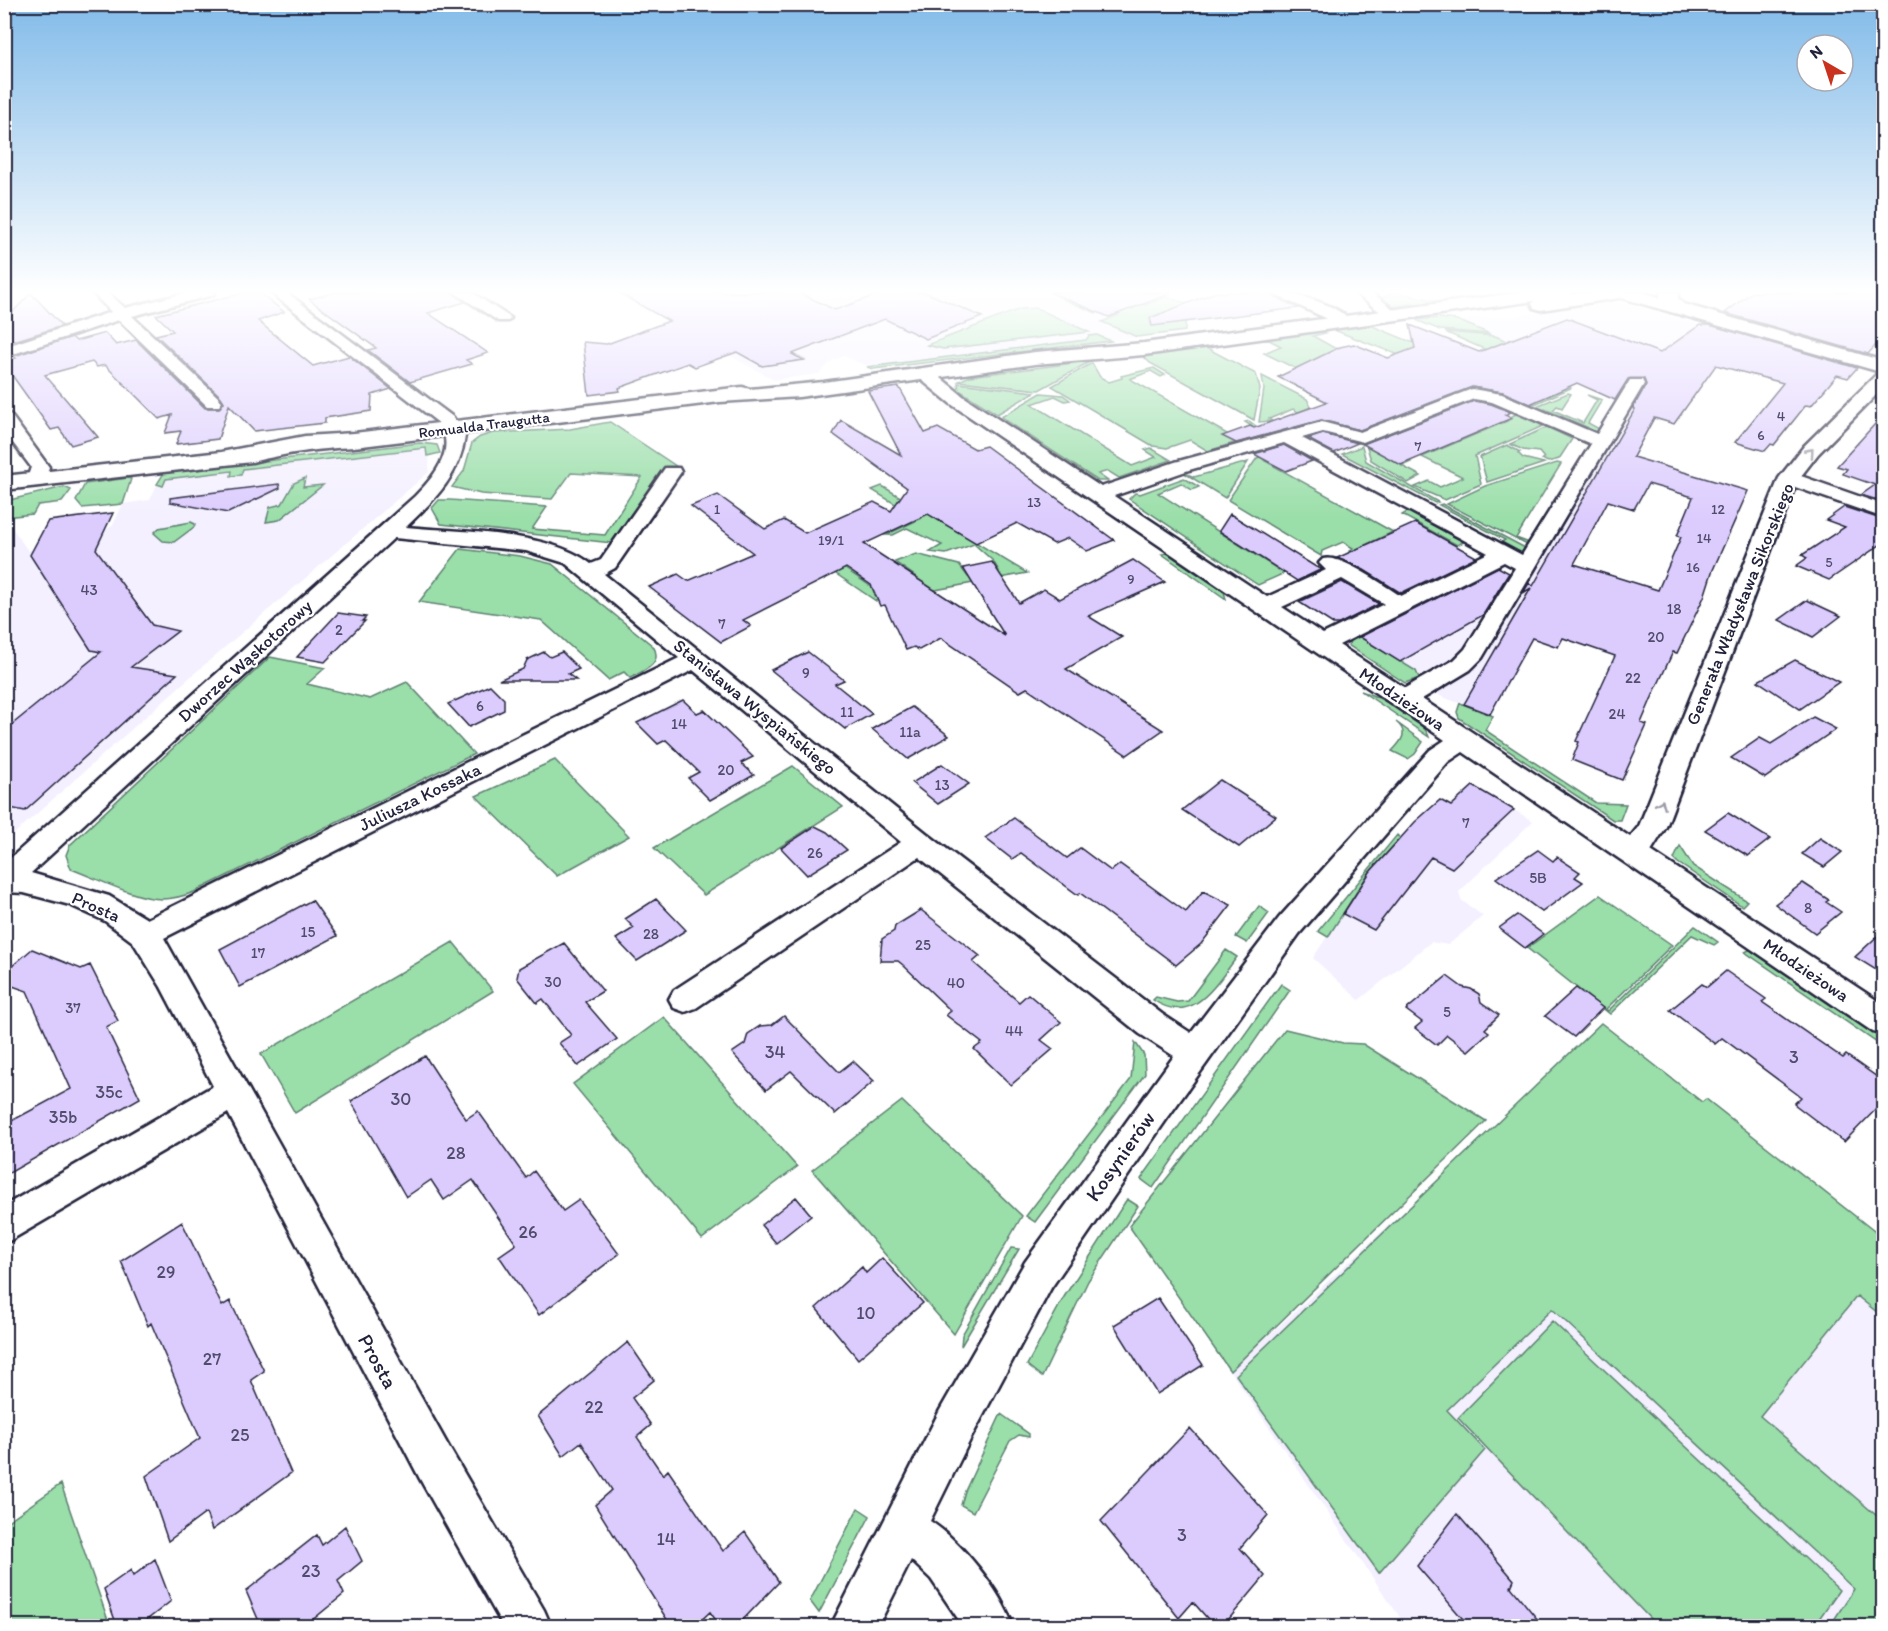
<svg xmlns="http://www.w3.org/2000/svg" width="1888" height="1631" font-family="Itim,sans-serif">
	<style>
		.built { fill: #f4f0ff }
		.green { fill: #9adea9; stroke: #5e8072; stroke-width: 1.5 }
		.building { fill: #dcccfe; stroke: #22223b; stroke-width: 1.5; fill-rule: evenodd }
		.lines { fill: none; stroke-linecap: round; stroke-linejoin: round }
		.minor-casing { stroke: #22223b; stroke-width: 5 }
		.tertiary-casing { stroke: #22223b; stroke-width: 5 }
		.primary-casing { stroke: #22223b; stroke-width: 5 }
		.minor { fill: #fff; fill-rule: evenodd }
		.tertiary { fill: #fff; fill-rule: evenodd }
		.primary { fill: #fff; fill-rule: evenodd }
		.oneway { stroke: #9c9ca7 }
		.labels { text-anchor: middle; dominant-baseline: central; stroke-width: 4.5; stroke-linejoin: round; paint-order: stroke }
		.far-number-label { font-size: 14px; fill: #504c6c }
		.far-street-label { font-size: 15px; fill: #22223b; stroke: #fff }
		.number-label { font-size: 15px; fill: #504c6c }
		.street-label { font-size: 18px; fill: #22223b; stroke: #fff }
		.near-number-label { font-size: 18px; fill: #504c6c }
		.near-street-label { font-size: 21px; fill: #22223b; stroke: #fff }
	</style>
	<rect width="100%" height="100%" fill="#fff"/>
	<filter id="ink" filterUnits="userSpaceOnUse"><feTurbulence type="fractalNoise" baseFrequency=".0167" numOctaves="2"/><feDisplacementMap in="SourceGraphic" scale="12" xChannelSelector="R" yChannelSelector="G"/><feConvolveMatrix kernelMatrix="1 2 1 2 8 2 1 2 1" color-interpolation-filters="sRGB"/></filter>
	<g filter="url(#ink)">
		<!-- built -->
		<path class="built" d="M641,292H1083L1183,332L873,369L844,356L832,361L819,374L774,380L631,302Z
			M1612,303L1626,304L1700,325L1667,381H1627L1599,375L1455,321L1516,316Z
			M1642,384L1668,391L1491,715L1440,696L1418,673L1357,636L1336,627L1292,599L1344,575L1359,583L1420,553L1463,578L1492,563L1526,581Z
			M430,446L429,472L189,678L5,842V517L28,551L98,536L113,525L123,504L150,500L160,478Z
			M1473,786L1533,821L1459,892L1461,900L1483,916L1448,945L1431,942L1359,1000L1313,958L1367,875L1388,849L1440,800L1451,806Z
			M1499,1124L1883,1252V1626H1406L1230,1371Z"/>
		<!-- green -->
		<path class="green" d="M1064,292H1110L1145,305L1167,297L1186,303L1185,331L1137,337L1102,322L1118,315L1104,310L1096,313L1062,299L1066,297Z
			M1395,292L1438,301L1390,307L1379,299Z
			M1036,308L1089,332L943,349L927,345L1020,309Z
			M1440,318L1457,320L1490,334L1440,330L1416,320Z
			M1370,325L1421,346L1425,344L1548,396L1569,386L1571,388L1535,404L1479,379L1421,402L1429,406L1414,404L1370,422L1374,428L1372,429L1341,414L1377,409L1264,353L1281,346L1269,340L1242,341L1323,331L1326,333L1313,336L1336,349L1453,376L1334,330Z
			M1445,332L1495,336L1505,340L1491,352Z
			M1097,335L1111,341L873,369L867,367L1086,340L1089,336Z
			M1203,346L1256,374L1260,389L1254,420L1150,363L1141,354Z
			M1091,361L1039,390L959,381L970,376Z
			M1092,363L1100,377L1109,382L1122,378L1121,376L1154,368L1165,375L1161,377L1151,371L1130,379L1234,438L1256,429L1245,422L1249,421L1266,433L1208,451L1190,440L1167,448L1153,446L1052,386Z
			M1262,376L1307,399L1311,407L1298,412L1293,409L1269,419L1272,421L1259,422L1264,389Z
			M958,383L1035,392L997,414L959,390Z
			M1041,393L1063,395L1070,400L1065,401L1055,396L1032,404L1132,466L1156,457L1145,450L1151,448L1171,460L1119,478L1108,471L1098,474L1108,481H1098L1001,417Z
			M1568,393L1571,394L1562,408L1557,406L1553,410L1583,423L1597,400L1587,395L1602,400L1588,423L1601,430L1598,435L1579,432L1587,427L1545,409L1536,413L1529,409Z
			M1518,413L1543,426L1475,456L1481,484L1445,500L1415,487L1429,481L1440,487L1463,477L1422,457L1512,419L1510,417Z
			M610,422L682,470L666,469L612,543L441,524L432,508L439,500H450L547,507L532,529L605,535L642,477L571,473L552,499L481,494L452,487L464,471L472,443L480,437L493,433L570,429Z
			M1547,427L1572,439L1559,459L1548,462L1542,459L1544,458L1539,452L1523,450L1510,444Z
			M420,443L437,445L440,453L427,456L426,448L243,469L241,475L231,476L232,471L166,479L163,486L157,484L164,473Z
			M1366,444L1386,448L1411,462L1402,466L1421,476L1408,483L1371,460Z
			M1286,445L1304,456L1265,461L1393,532L1348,553L1353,548L1343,542L1322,551L1321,556L1228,500L1257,458L1283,450L1280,447Z
			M1507,445L1520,452L1518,453L1523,458L1544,463L1487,482L1480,457Z
			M1362,446L1366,461L1438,502L1435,503L1342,454Z
			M1248,462L1225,498L1181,471L1194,477Z
			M1557,463L1561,464L1516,538L1532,544L1531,547L1447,504L1485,486Z
			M128,478L131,479L123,504L82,508L76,501L85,484Z
			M305,478L303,487L323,485L279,520L266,522L270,507L282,504L294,483Z
			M1184,478L1199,487L1192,490L1181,483L1158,493L1282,572L1309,562L1258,585L1129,499L1135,493L1140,494Z
			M882,486L1027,573L876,601L767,527L797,536L882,594L916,577L895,562L916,554L959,565L968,577L999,571L993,561L974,544L946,554L930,552L942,545L907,528L893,535H882L877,527L888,534L920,519L872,490Z
			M64,487L71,490L62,502L38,505L33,514L5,517V501Z
			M1442,504L1529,550L1522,556L1495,546L1505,540L1439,505Z
			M1407,512L1410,513L1464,542L1457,545L1402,515Z
			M191,522L195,524L194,527L174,542L163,541L154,533L159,528Z
			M460,549L520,556L552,564L653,646C664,663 644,671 630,678L624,672L608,680L541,620L419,602Z
			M1168,553L1224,592L1226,599L1162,554Z
			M1357,635L1416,671L1419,678L1405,683L1348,645Z
			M270,657L325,668L307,684L370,699L407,682L474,754L194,892C184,896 173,899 162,899C136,899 96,878 71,869L66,855L70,845Z
			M1361,691C1379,697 1423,718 1429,737Z
			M1460,703L1493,716L1485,730L1596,803L1626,804L1620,820H1613L1459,718L1457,712Z
			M1396,722L1423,742L1415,754L1408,759L1392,751C1402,741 1409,732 1396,722Z
			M555,760L629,836L557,876L476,796Z
			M793,766L843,807L704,895L654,848Z
			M1397,835L1400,838L1368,874L1328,937L1318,931Z
			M1680,846L1693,866L1747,901L1742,906L1678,863L1674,859Z
			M1600,895L1672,945L1606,1009L1608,1011L1695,926L1718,942L1714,945L1692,935L1610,1014L1527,948Z
			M1259,906L1269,913L1247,943L1236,937Z
			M453,942L493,991L295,1113L261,1054Z
			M1226,950L1237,957C1215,985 1193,1027 1153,1000L1156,997L1177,1002L1188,1001Z
			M1749,950H1754L1883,1037V1047L1745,952Z
			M1281,984L1290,990L1153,1188L1141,1179Z
			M664,1017L797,1167L702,1239L573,1084Z
			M1601,1023L1702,1102L1706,1099L1883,1238V1317L1857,1296L1760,1416L1883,1521V1626H1830L1854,1589L1552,1309L1447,1410L1485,1450L1379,1573L1236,1375Z
			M1285,1029L1343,1043L1363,1044L1486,1121L1230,1371L1129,1226Z
			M1135,1042L1144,1055L1145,1074L1035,1222L1026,1216L1131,1079Z
			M902,1101L1022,1216L954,1334L812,1170Z
			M1127,1199L1138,1206L1088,1281L1042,1377L1027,1365L1064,1297Z
			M1011,1248L1019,1249L961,1346L962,1335Z
			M1552,1321L1839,1590L1814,1626H1657L1458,1418Z
			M1001,1414L1029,1434V1437L1019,1435L1010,1441L973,1512L961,1505L965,1491Z
			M61,1484L110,1626H5V1523Z
			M858,1508L870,1516L819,1613L810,1601Z"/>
		<!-- building -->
		<path class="building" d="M247,292H259L284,312L258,321L313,366L349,356L391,389L372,395L371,411L325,418V423L254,431L229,405L218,439L176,444L181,431L165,433L172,415L159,419L105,365L97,367L92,362L45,375L98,437L71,445L59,428L51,430L4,364V361L16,358L14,356L72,337L76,341L105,333L116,345L136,340L205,408H219L224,402L221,397L156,335L173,331L156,315Z
			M336,292H452L465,302L428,313L488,353L466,360L472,364L410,382L368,350L376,348L309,299Z
			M617,292H798L835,310L885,292H925L982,317L926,339L885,319L792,354L804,360L762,366L737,352L695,367L688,363L619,388L620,391L589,395L583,342L607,344L669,321Z
			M1049,292H1169L1170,294L1109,317Z
			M1216,292H1267L1298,308L1152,326L1150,318Z
			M1752,292H1884V336L1868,354L1725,313Z
			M31,293L62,326L4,344V321Z
			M1567,318L1660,353L1700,325H1710L1857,368L1848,378L1837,375L1811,406L1806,405L1774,445L1771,444L1765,451L1735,442L1783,383L1716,365L1674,424L1654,418L1633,457L1748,491L1712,572L1704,597L1677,653L1673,652L1653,695L1641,723L1647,725L1622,780L1572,760L1579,742L1576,741L1615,656L1563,638L1558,647L1532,638L1490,714L1464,704L1531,588L1523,593L1529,583L1533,586L1635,409L1633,408L1646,385L1644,379H1628L1615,400L1577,383L1530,404L1503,392L1472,387L1360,430L1321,420L1236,443L1222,436L1250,426L1254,428L1327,402L1278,377L1340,347L1354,344L1388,358L1415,348L1410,325L1479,352ZM1648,484L1693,497L1677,536L1681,537L1658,590L1574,564L1608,501L1634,509Z
			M899,387L925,433L938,428L975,449L986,446L1114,540L1087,551L1068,538L1054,544L1017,523L976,543L928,514L864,544L1005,636L963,568L992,562L1019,603L1044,589L1060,599L1133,560L1165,582L1088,616L1122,637L1066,669L1163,730L1127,755L1027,688L1020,692L941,638L919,650L914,647L906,650L885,605L880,606L871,585L846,568L743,620L751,626L721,642L649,587L678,574L688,581L753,553L691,506L718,495L765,529L784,520L805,533L874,502L891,511L907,488L833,434L841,420L901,455L868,391Z
			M1474,401L1491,404L1511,412L1505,415L1512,418L1401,465L1363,444Z
			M1884,414V502L1861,495L1875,485L1843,474L1847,469L1837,466Z
			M1323,434L1358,443L1334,453L1308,439Z
			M1284,445L1312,461L1286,471L1254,454Z
			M279,484L280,488L228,513L170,502V498Z
			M1844,507L1884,520V542L1829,580L1796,566L1807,558L1802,555L1845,527L1826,520Z
			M113,513L96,549L152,625L178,631L131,667L177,674L25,811L4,807V731L101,652L91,650L30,555L48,521Z
			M1230,514L1316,567L1322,569L1297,581L1219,531Z
			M1415,523L1476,557L1401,593L1364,570L1337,558Z
			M1498,567L1509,573L1483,615L1400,662L1360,637Z
			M1342,582L1379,604L1339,624H1333L1299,602Z
			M1807,600L1841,616L1813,637L1779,620Z
			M338,613L366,617L362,621H365L325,662L297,657Z
			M544,652L550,657L562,652L579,669L568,674L576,680H499L523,669L527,660Z
			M808,652L844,680L835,684L872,714L845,729L771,670Z
			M1795,660L1839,682L1800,709L1758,681Z
			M490,685L504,699V710L469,727L448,704Z
			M683,700L697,713L704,710L753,757L741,763L754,775L710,800L688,778L699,772L666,740L658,744L637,723Z
			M912,707L949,736L908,759L872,729Z
			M1813,717L1836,729L1765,778L1731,758L1760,738L1771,744Z
			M942,764L969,784L938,804L912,783Z
			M1220,780L1276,816L1239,847L1182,810Z
			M1473,786L1514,810L1452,868L1431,857L1374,930L1343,914L1370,872L1415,822L1440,800L1451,806Z
			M1728,813L1770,839L1748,856L1705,830Z
			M1014,818L1067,858L1080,848L1111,871L1120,864L1186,912L1203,891L1231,905L1201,944L1176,965L1080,893L1078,895L1021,853L1012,859L985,838Z
			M815,826L827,832L847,850L807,875L781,848Z
			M1820,838L1842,852L1824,867L1802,854Z
			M1538,850L1553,861L1557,857L1580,872L1575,877L1583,882L1542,912L1496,878Z
			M1803,883L1829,900L1826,902L1841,912L1815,933L1775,904Z
			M656,899L686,930L637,961L616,939L634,928L625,919Z
			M312,900L337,936L240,987L220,949Z
			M921,910L980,956L973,962L1019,1002L1028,994L1061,1022L1041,1040L1053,1049L1011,1085L974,1049L982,1043L946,1015L951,1011L903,965L898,961H880L882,939L894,931L895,926Z
			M1517,915L1543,934L1525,948L1499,928Z
			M1884,930V975L1855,957Z
			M564,943L603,991L585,1002L617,1039L578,1066L559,1043L571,1035L543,999L537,1003L517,978L519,968Z
			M32,949L81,969L90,965L118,1021L106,1027L140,1098L4,1176V1125L71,1089L27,991L4,983V973Z
			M1726,971L1766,999L1762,1002L1843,1058L1846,1055L1884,1082V1101L1844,1142L1794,1104L1801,1097L1722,1038L1715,1044L1670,1010L1702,984L1707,987Z
			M1447,976L1462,987L1471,989L1479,994L1481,1002L1499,1015L1485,1029L1489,1032L1468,1051L1447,1035L1437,1045L1415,1028L1422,1022L1406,1010Z
			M1576,988L1603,1008L1574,1037L1545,1016Z
			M784,1016L839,1072L853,1061L874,1081L835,1114L791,1071L766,1090L732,1053L745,1044L748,1034L760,1026L772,1025Z
			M425,1056L466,1119L478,1111L526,1178L534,1171L563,1211L579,1200L619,1254L539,1315L499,1256L516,1244L473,1180L444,1200L431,1180L406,1197L351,1101Z
			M796,1197L811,1215L776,1243L761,1225Z
			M182,1222L222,1306L230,1301L264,1371L251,1380L291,1473L212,1530L206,1513L168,1541L146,1476L200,1438L151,1323L148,1326L121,1261Z
			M882,1258L923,1303L858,1359L816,1308L862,1267L866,1273Z
			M1158,1298L1203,1365L1157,1394L1114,1325Z
			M628,1342L654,1380L632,1398L651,1425L637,1437L663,1475L668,1470L723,1551L745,1532L779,1582L737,1626H720L710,1612L695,1626H671L595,1505L612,1490L581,1442L563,1456L538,1416Z
			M1190,1428L1268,1515L1240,1548L1265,1576L1223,1626H1214L1193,1602L1179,1618L1101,1521Z
			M1457,1514L1514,1580L1511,1587L1543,1626H1469L1417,1566Z
			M345,1526L362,1561L338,1581L344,1594L305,1626H261L246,1591L317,1535L322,1545Z
			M155,1559L171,1601L139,1626H117L104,1589L131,1570L133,1576Z"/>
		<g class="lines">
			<defs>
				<path id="minor" d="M92,292H107L125,308L190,292H215L213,295L132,316L219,398L222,402L219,406H207L119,320L4,357V347L111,312Z
					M270,292H286L453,417L465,436C460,476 434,500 406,527C458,532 550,531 591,564L601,560L665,468H679L681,472L615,568L604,574L930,836L1162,1014L1191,1033L1279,918L1430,750L1445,740L951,404L918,377L916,373L918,369H930L963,396L1101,487L1175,462L1322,422L1360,432L1472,389L1502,394L1597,434L1630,380H1642L1644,384L1482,658L1470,670L1422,699L1630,837L1639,826L1779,478L1804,446L1878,373L1884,372V387L1818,454L1801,476L1884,505V518L1795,487L1666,827L1651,851L1884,1005V1035L1873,1032L1463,752L1448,762L1299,934L1166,1120L1051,1288L970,1440L930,1521C961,1541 1001,1591 1013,1626H963L931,1579L911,1560L878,1626H831L940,1410L1025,1262L1174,1056L1140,1034L919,857L696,1008L685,1012L674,1008L669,999L674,990L901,842L693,670L164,938L450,1449L544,1610L551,1626H503L420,1479L228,1113L4,1244V1206L213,1086L161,987L133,942L105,921L70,905L24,893L4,892V864L415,496C434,477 456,451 440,424ZM1474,399L1492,402L1591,444L1522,555L1302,438L1323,432L1363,442ZM1284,443L1488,553L1401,596C1383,585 1342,554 1323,559L1319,563L1326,570L1267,597L1114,496L1189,470ZM394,538L526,551L565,563L679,658L147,919L109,896L31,873ZM1504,562L1515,568L1465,649L1454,660L1405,688L1339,645ZM1342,579L1384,604L1323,634L1282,607Z
					M454,292H471L511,318L508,321H498Z
					M1269,292C1291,292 1336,303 1351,321L1343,326Z
					M1354,292H1371L1401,315L1398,318H1388Z
					M4,413L10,414L49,467L44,483L37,485L27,479L31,467L4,431Z"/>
				<path id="tertiary" d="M1523,292H1572L1570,294L1634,292L1625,297L1541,310L1534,308L1532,304L1534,301L1144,355L1035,364L799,397L720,402L354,447C315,449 288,453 252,462L4,490V476L221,452L305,436L354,433L742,387L750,389L824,382L1035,352L1144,343Z
					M1660,292H1678V298L1687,308L1685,312H1671L1660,300Z"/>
				<path id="primary" d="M1612,292H1641L1884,361V373L1615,296Z"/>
			</defs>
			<!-- minor casing -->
			<use href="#minor" class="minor-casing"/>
			<!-- tertiary casing -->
			<use href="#tertiary" class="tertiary-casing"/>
			<!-- primary casing -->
			<use href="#primary" class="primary-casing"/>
			<!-- minor -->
			<use href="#minor" class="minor"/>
			<!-- tertiary -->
			<use href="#tertiary" class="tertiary"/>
			<!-- primary -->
			<use href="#primary" class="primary"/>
		</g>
		<!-- one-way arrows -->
		<defs><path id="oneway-chevron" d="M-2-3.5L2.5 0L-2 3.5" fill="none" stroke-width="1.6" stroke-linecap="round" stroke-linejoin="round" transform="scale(1.5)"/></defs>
		<g class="oneway">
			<use href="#oneway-chevron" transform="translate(1810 452) rotate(-48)"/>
			<use href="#oneway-chevron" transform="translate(1661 804) rotate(-68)"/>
		</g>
	</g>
	<!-- sky -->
	<linearGradient id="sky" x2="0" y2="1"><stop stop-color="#82bbe9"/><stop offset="0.56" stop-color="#fff"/><stop offset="1" stop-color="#fff" stop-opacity="0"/></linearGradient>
	<rect width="1888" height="520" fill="url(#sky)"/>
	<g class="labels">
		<!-- far-number labels -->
		<g class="far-number-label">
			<text x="1781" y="416">4</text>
			<text x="1761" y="435">6</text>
			<text x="1418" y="446">7</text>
			<text x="1034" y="502">13</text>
			<text x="717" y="509">1</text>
			<text x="1718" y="509">12</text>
			<text x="1704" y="538">14</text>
			<text x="831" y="540">19/1</text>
			<text x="1829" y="562">5</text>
			<text x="1693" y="567">16</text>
			<text x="1131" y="579">9</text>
		</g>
		<!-- far-street labels -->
		<g class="far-street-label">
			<text transform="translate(484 425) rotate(-7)">Romualda Traugutta</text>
		</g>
		<!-- number labels -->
		<g class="number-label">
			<text x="89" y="590">43</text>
			<text x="1674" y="609">18</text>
			<text x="722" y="624">7</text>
			<text x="339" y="630">2</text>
			<text x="1656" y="637">20</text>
			<text x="806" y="673">9</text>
			<text x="1633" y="678">22</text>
			<text x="480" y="706">6</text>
			<text x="847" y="712">11</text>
			<text x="1617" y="714">24</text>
			<text x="679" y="724">14</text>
			<text x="910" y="732">11a</text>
			<text x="726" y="770">20</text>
			<text x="942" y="785">13</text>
			<text x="1466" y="823">7</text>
			<text x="815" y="853">26</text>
			<text x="1538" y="878">5B</text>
			<text x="1808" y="908">8</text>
			<text x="308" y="932">15</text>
			<text x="651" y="934">28</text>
			<text x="923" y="945">25</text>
			<text x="258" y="953">17</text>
			<text x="553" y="982">30</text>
			<text x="956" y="983">40</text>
			<text x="73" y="1008">37</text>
			<text x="1447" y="1012">5</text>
			<text x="1014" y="1031">44</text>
		</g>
		<!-- street labels -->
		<g class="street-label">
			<text transform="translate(1740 604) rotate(-68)">Generała Władysława Sikorskiego</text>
			<text transform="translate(245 661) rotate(-42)">Dworzec Wąskotorowy</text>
			<text transform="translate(1402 699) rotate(34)">Młodzieżowa</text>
			<text transform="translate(755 707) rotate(39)">Stanisława Wyspiańskiego</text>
			<text transform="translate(420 797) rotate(-26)">Juliusza Kossaka</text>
			<text transform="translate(96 907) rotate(24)">Prosta</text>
			<text transform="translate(1806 970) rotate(34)">Młodzieżowa</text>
		</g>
		<!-- near-number labels -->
		<g class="near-number-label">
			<text x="775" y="1052">34</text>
			<text x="1794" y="1057">3</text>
			<text x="109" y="1092">35c</text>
			<text x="401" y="1099">30</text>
			<text x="63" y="1117">35b</text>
			<text x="456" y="1153">28</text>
			<text x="528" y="1232">26</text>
			<text x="166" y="1272">29</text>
			<text x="866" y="1313">10</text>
			<text x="212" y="1359">27</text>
			<text x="594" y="1407">22</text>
			<text x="240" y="1435">25</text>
			<text x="1182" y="1535">3</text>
			<text x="666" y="1539">14</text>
			<text x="311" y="1571">23</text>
		</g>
		<!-- near-street labels -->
		<g class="near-street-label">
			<text transform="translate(1120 1156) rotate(-55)">Kosynierów</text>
			<text transform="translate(378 1361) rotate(61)">Prosta</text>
		</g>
	</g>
	<!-- margin -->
	<rect width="1888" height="1631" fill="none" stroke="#fff" stroke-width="24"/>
	<rect x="12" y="12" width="1864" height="1607" fill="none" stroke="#22223b" stroke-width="2" filter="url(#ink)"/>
	<!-- north arrow -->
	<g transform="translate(1825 63) rotate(321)"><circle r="28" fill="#ffffff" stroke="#a7a7b1" stroke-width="1.5"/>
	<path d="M0-4.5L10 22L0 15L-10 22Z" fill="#c8321e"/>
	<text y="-9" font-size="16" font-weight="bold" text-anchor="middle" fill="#22223b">N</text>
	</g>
</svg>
